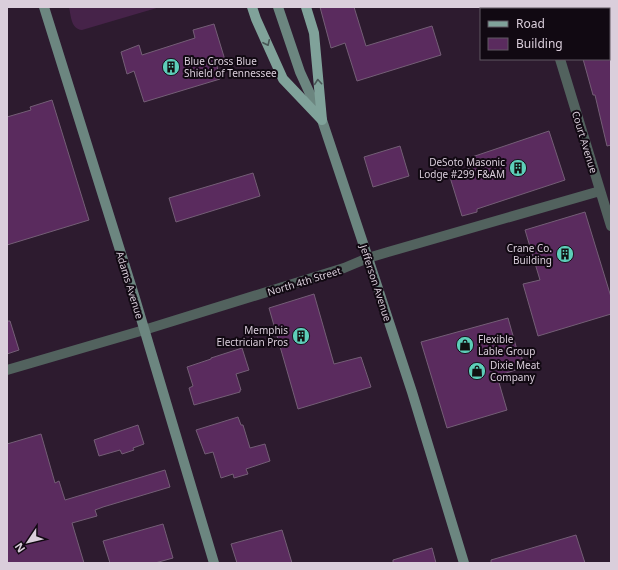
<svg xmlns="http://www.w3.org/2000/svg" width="618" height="570" font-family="'Noto Sans',sans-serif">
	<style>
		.green { fill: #462349 }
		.building { fill: #5a2b5e; stroke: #745e76 }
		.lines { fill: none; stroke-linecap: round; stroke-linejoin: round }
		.street { stroke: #52625e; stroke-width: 10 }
		.secondary { stroke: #6c8680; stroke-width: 10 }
		.primary { stroke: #80a29a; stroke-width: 10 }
		.oneway { stroke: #485656 }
		.labels { text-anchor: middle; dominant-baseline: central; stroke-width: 4; stroke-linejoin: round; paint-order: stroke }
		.poi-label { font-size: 10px; fill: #dacedb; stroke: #110912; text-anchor: start }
		.street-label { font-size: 10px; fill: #dacedb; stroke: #110912 }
	</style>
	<rect width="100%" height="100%" fill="#2d1b2f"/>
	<!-- green -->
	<path class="green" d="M69,7H160L82,30C71,29 71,16 69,7Z"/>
	<!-- building -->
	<path class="building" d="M320,7H354L366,46L432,26L441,55L357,81L345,43L331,48Z
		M214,24L225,60L216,62L220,79L144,102L134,71L127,74L121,52L139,45L142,55L195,38L193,30Z
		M583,59H611V145L607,146L595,95H593Z
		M52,100L89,220L7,245V117L31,110L30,107Z
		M549,131L565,180L477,209V212L462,216L449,174L475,167L472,157Z
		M400,146L409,176L373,187L364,157Z
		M253,173L260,196L176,222L169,198Z
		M585,212L611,297V314L538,336L523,284L540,280L525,230Z
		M314,294L334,364L361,357L371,387L298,409L269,308Z
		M508,318L517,350L519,349L525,367L497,376L507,410L447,428L421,342Z
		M7,321H10L19,350L7,354Z
		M242,348L249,370L236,374L241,390H240V392L194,405L189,388L193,386L187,367L211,359V358Z
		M238,417L241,425H243L250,448L265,444L270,461L246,469L248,474L234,478L233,474L221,478L213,452L205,454L196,430Z
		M138,425L144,444L133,448L134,450L122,454L120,450L99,456L94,440Z
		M41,434L55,483L59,481L65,500L165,470L170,487L103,507L95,510L97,516L72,523L84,563H7V444Z
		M163,524L173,558L155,563H110L103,541Z
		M282,530L292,563H237L231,544Z
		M576,535L585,563H491V560Z
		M432,548L436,563H393V560Z"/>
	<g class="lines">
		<!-- street -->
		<path class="street" d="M544,7V9
			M560,59L611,226
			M7,370L144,330L344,268L368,258L388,252L600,191"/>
		<!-- secondary -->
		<path class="secondary" d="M44,7L134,295L214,563
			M278,7L300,72L322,120L368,258L412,392L464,563"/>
		<!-- primary -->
		<path class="primary" d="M252,7L256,19L283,79L322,120
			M306,7L314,33L322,120"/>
	</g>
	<!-- one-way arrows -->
	<defs><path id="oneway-chevron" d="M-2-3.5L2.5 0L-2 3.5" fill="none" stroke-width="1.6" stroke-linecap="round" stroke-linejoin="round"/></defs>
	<g class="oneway">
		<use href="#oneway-chevron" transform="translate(267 43) rotate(65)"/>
		<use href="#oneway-chevron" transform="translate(318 82) rotate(-95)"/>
	</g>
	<!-- icons -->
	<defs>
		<symbol id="building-disc" viewBox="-11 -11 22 22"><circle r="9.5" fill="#5dceb9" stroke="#110912"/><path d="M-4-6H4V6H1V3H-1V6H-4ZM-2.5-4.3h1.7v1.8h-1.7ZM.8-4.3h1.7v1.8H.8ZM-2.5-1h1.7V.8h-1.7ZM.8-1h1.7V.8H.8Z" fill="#111"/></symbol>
		<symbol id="shop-disc" viewBox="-11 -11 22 22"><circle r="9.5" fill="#5dceb9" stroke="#110912"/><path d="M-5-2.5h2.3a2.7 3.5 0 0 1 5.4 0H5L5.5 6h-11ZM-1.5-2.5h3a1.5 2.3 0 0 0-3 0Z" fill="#111"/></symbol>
	</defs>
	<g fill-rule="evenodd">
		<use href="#building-disc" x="161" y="57" width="20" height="20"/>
		<use href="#building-disc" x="508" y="158" width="20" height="20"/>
		<use href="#building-disc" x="555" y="244" width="20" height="20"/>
		<use href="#building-disc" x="291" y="326" width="20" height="20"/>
		<use href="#shop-disc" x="455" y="335" width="20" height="20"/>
		<use href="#shop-disc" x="467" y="361" width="20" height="20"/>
	</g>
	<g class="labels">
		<!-- poi labels -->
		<g class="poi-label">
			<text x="184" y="61">Blue Cross Blue<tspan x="184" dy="12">Shield of Tennessee</tspan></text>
			<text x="505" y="162" text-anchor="end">DeSoto Masonic<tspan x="505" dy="12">Lodge #299 F&amp;AM</tspan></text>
			<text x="552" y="248" text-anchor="end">Crane Co.<tspan x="552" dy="12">Building</tspan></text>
			<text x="288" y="330" text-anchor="end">Memphis<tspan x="288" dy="12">Electrician Pros</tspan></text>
			<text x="478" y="339">Flexible<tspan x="478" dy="12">Lable Group</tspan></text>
			<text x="490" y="365">Dixie Meat<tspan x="490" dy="12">Company</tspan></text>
		</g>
		<!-- street labels -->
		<g class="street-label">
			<text transform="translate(585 142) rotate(73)">Court Avenue</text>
			<text transform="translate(304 281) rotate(-17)">North 4th Street</text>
			<text transform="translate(376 283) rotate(72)">Jefferson Avenue</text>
			<text transform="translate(130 285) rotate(73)">Adams Avenue</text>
		</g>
	</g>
	<!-- border -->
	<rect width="618" height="570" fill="none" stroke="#dacedb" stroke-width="16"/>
	<!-- legend -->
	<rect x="480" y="8" width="130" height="52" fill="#110912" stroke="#615862"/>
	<rect x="488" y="21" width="20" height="6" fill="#80a29a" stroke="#615862"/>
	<text x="516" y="28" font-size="12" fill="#dacedb">Road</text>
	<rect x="488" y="38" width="20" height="12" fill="#5a2b5e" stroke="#615862"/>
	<text x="516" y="48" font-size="12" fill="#dacedb">Building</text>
	<!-- north arrow -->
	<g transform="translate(28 542) rotate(235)" stroke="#110912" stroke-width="3" paint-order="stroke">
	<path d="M0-3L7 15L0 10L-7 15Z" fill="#dacedb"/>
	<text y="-6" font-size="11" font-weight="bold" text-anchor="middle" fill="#dacedb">N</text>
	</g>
</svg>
